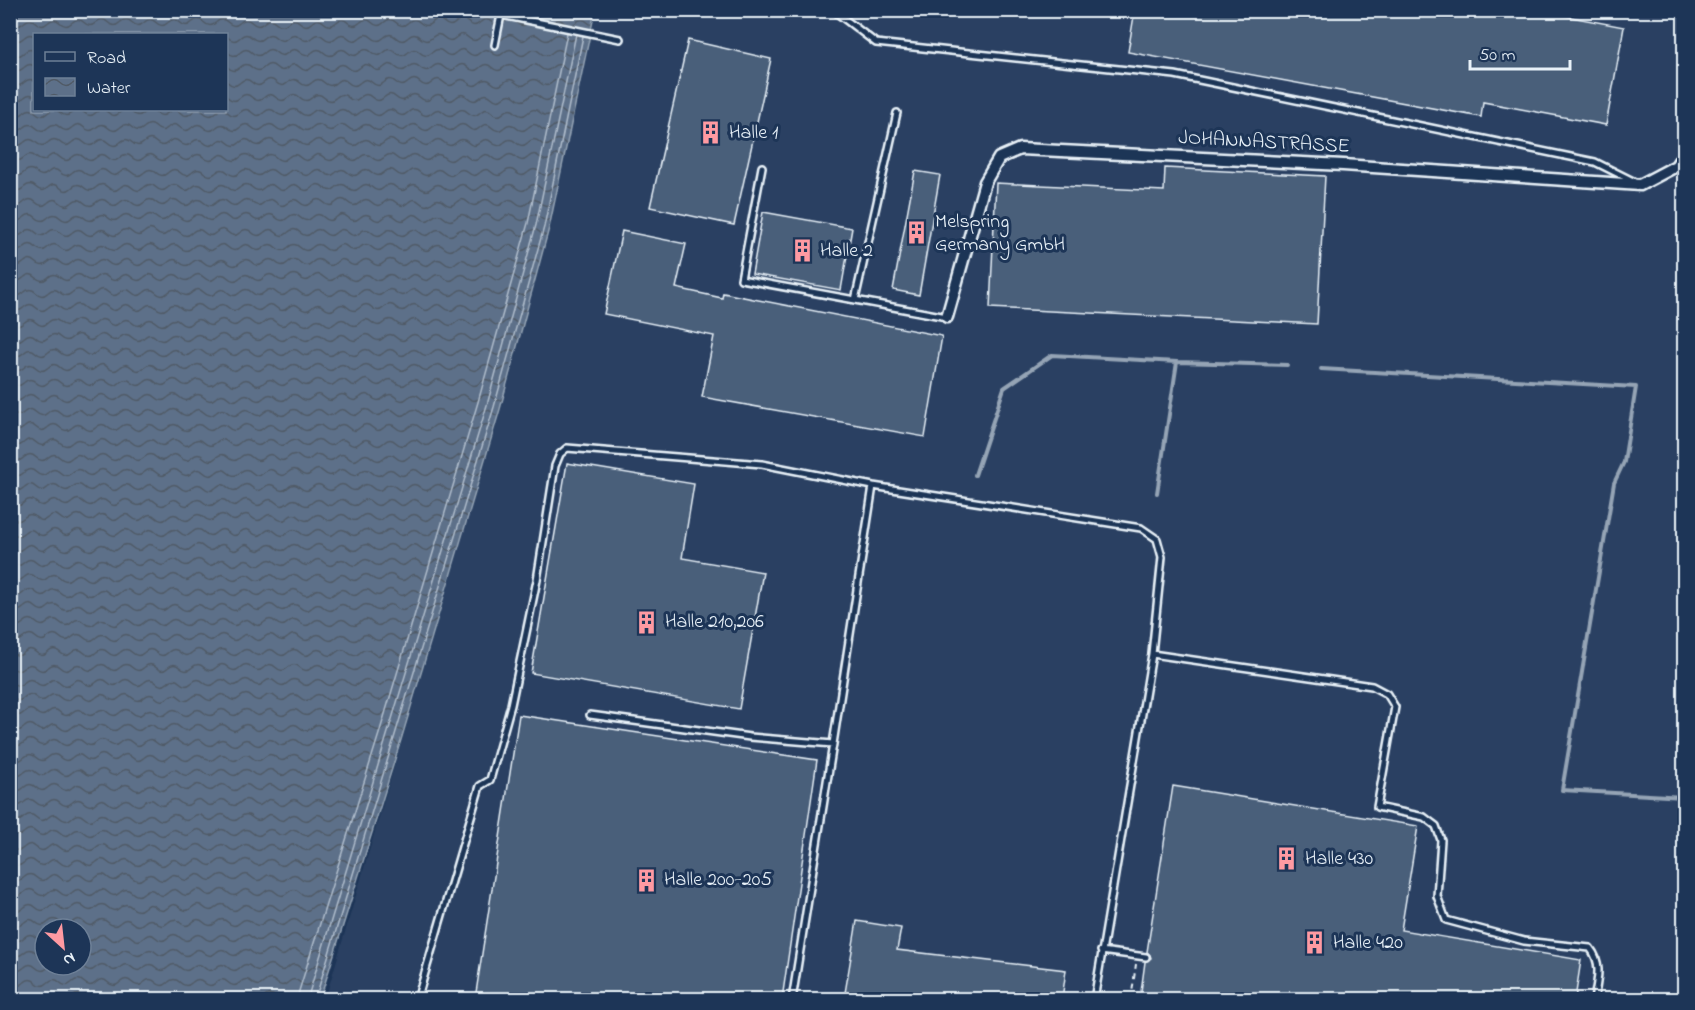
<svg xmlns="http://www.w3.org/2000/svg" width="1695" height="1010" font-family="'Indie Flower',sans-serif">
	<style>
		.built { fill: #2a4162 }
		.water { fill: url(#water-waves); stroke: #95a4b5; stroke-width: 1.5; fill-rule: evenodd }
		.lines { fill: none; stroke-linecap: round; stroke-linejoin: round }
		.shore { stroke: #b0bdcc; stroke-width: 1.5 }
		.stream { stroke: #95a4b5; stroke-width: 4 }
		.building { fill: #495e7a; stroke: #e8f1f8; stroke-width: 1.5 }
		.lane-casing { stroke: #e8f1f8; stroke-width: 10 }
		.street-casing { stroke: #e8f1f8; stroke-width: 15 }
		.path { stroke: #e8f1f8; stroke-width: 2; stroke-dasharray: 6 4.5; stroke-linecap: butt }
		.lane { stroke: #1d3557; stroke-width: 5 }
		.street { stroke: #1d3557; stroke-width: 10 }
		.labels { text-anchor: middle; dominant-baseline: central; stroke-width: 6; stroke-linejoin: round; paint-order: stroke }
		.poi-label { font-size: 20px; fill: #e8f1f8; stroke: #1d3557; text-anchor: start }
		.street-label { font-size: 20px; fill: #e8f1f8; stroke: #1d3557 }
	</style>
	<defs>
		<pattern id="water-waves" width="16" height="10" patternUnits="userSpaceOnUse" patternTransform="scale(1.5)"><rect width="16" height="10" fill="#5d7089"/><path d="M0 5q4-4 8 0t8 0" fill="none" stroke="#505a66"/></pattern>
	</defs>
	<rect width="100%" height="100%" fill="#1d3557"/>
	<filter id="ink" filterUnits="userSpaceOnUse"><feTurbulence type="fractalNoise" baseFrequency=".0167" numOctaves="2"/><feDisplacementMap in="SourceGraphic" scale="12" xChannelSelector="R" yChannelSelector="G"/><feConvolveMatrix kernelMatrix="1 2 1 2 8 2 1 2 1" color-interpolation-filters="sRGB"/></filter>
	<g filter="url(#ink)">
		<!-- built -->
		<path class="built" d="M595,11H1684V999L325,1000L500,409L549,228Z"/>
		<!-- water -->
		<path class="water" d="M10,11H595L549,228L500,409L401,740L320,999H11ZM34,34H226V110H34ZM45,929H81V965H45Z"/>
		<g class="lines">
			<!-- shore -->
			<path class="shore" d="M298,1000L299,991L379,734L478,402L528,223L567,33
				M307,1000L487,405L536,225L576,34
				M315,1000L494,407L544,227L583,36"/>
			<!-- stream -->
			<path class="stream" d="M1321,369L1636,387L1624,462L1614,483L1562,790L1684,797
				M975,475L1004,388L1052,355L1177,362L1287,365
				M1157,493L1177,362"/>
		</g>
		<!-- building -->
		<path class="building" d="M1135,10H1534L1624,27L1606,125L1483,102L1481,117L1128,52Z
			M688,40L771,59L734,225L650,207Z
			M1165,168L1325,176L1317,324L990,308L996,183L1164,191Z
			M915,171L940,175L919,295L893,290Z
			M763,212L852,228L841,290L752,274Z
			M622,231L686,244L676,288L722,298L723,293L942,336L925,437L702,397L714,336L604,314Z
			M567,463L694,484L682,558L763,572L739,709L531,673Z
			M519,715L817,760L782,999H475Z
			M1173,786L1418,826L1401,930L1581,960L1575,999H1140L1145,962L1151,958L1150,955L1147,952Z
			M857,921L901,928L897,950L1066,970L1062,999H844Z"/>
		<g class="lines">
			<defs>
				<path id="lane" d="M833,10L876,43L1175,75L1595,162L1633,181
					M501,15L620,39
					M495,45L502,10
					M762,167L741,279L947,317
					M855,300L897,113
					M873,486L1141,528L1157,539L1162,557L1152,654
					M1101,951L1146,957
					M417,1000L480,786L490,780L511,705L537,580L555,466L560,454L567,448L762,464L873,486L833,744L750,737L590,715
					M792,1000L833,744
					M1094,1000L1152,654L1372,686L1387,694L1395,707L1377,807L1424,817L1436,826L1441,840L1437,896L1446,920L1524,941L1590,948C1603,964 1597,981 1594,1000"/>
				<path id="street" d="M947,317L985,182L999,158L1020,149L1343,165L1640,185L1676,166L1684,153"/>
			</defs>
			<!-- lane casing -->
			<use href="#lane" class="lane-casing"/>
			<!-- street casing -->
			<use href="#street" class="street-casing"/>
			<!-- path -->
			<path class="path" d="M1131,1000L1136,964"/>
			<!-- lane -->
			<use href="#lane" class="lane"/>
			<!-- street -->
			<use href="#street" class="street"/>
		</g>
	</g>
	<!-- icons -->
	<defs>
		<symbol id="building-bare" viewBox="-9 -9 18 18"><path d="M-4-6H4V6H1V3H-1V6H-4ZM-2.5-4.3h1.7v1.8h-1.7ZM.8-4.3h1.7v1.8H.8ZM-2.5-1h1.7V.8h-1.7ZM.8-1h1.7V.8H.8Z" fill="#ff9aa2" stroke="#1d3557" stroke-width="2.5" paint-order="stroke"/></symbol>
	</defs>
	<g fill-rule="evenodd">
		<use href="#building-bare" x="694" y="116" width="33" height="33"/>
		<use href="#building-bare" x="900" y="216" width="33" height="33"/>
		<use href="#building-bare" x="786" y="234" width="33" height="33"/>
		<use href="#building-bare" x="630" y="606" width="33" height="33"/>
		<use href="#building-bare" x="1270" y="842" width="33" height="33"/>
		<use href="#building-bare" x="630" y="864" width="33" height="33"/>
		<use href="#building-bare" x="1298" y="926" width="33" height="33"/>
	</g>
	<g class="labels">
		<!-- poi labels -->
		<g class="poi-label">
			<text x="729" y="133">Halle 1</text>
			<text x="935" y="222">Melspring<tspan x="935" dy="23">Germany GmbH</tspan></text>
			<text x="820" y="251">Halle 2</text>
			<text x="665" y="622">Halle 210,206</text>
			<text x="1305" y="859">Halle 430</text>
			<text x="664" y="880">Halle 200-205</text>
			<text x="1333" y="943">Halle 420</text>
		</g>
		<!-- street labels -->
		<g class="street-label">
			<text transform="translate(1264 143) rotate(3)">JOHANNASTRASSE</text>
		</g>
	</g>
	<!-- margin -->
	<rect width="1695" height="1010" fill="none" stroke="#1d3557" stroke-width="36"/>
	<rect x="18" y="18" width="1659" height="974" fill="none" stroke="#e8f1f8" stroke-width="2" filter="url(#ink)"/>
	<!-- legend -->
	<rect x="33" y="33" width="195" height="78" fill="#1d3557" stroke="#6e8097" stroke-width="1.5"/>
	<rect x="45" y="52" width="30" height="9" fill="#1d3557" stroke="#6e8097" stroke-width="1.5"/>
	<text x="87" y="63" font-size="18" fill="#e8f1f8">Road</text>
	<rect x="45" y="78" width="30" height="18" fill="url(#water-waves)" stroke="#6e8097" stroke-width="1.5"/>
	<text x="87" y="93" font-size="18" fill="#e8f1f8">Water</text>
	<!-- north arrow -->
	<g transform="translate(63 947) rotate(153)"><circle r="28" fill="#1d3557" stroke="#6e8097" stroke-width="1.5"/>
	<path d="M0-4.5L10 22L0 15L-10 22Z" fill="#ff9aa2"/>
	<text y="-9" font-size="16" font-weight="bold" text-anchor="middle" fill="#e8f1f8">N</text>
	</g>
	<!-- scale -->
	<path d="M1470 60v9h100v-9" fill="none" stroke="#e8f1f8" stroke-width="3"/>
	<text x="1479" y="60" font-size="18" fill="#e8f1f8" stroke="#1d3557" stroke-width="4.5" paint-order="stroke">50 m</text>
</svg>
